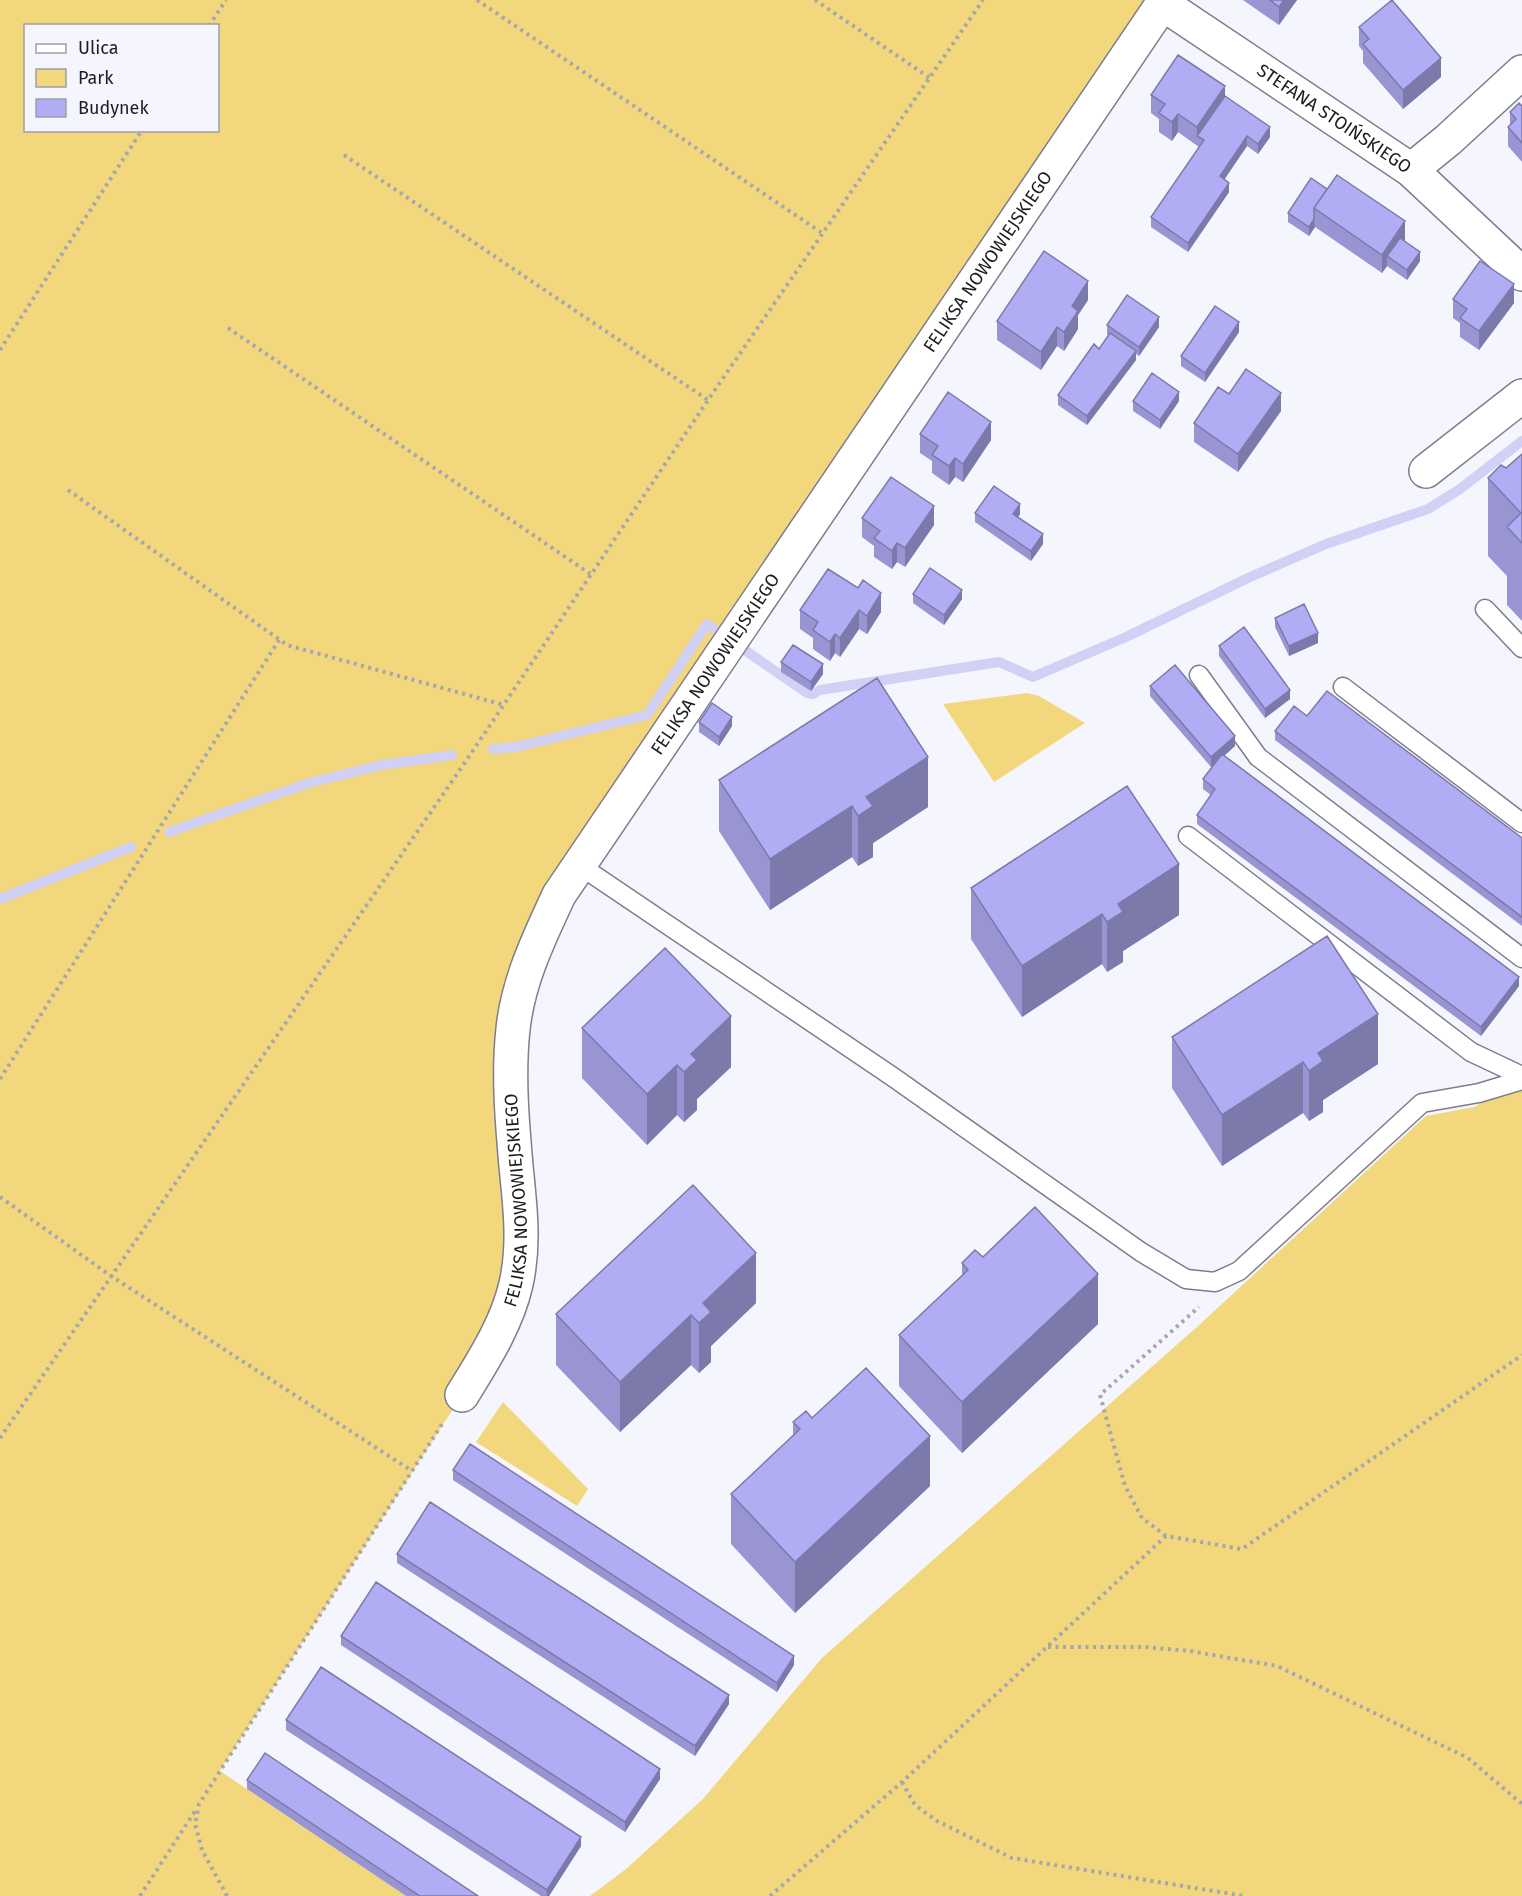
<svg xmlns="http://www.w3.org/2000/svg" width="1522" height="1896" font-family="'Fira Sans',sans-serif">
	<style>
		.green { fill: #f3d77d; fill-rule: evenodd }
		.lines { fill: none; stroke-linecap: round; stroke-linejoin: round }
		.stream { stroke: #d1d0f5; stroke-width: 10 }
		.service-casing { stroke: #7e7d8f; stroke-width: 21 }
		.minor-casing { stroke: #7e7d8f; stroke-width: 36 }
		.path { stroke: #a6a6ae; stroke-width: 4; stroke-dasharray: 3 4.5; stroke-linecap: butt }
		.service { stroke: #fff; stroke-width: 18 }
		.minor { stroke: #fff; stroke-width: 33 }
		.wall { fill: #9895d2 }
		.shaded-wall { fill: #7c79ab }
		.building { fill: #b1adf4; stroke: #7c79ab; stroke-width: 1.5 }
		.labels { text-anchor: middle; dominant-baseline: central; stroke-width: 6; stroke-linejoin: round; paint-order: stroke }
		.street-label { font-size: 18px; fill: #1c1c23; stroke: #f5f5fd }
	</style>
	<rect width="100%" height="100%" fill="#f5f5fd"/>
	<!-- green -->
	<path class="green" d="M0,0H1165L741,625L520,989L522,1235L462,1395L220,1771L406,1896H0ZM26,26H218V130H26Z
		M1027,693L1039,696L1085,723L994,782L943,704Z
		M1522,1081V1896H590L626,1869L703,1799L822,1658L1198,1326L1426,1116L1474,1107Z
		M503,1402L588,1489L577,1506L476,1442Z"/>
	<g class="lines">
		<!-- stream -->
		<path class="stream" d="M493,749L516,747L647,715L707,624L807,693L813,694L820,690L999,662L1033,677L1126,637L1248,578L1326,544L1428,509L1460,489L1522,441
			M169,832L309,783L382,765L452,755
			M0,899L131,847"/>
		<defs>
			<path id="service" d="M1485,609L1522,648
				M1199,675L1258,757L1522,958
				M1343,687L1522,823
				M1188,836L1471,1052L1522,1076
				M579,865L893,1077L1141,1252L1186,1279L1215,1282L1239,1271L1422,1103L1479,1093L1522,1080"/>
			<g id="minor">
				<path id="s1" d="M1163,4L1411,170L1448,140L1522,72"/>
				<path d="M1411,170L1522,274"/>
				<path d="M1426,471L1522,396"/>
				<path id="s2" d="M462,1395C483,1361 507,1324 516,1284C525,1244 520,1206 516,1166C512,1120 508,1074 513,1029C518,981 539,938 559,895L1165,0"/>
			</g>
		</defs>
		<!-- service casing -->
		<use href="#service" class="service-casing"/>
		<!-- minor casing -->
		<use href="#minor" class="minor-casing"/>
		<!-- path -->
		<path class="path" d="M477,0L822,233
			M815,0L930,78
			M209,26L226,0
			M344,155L708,400
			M228,328L592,575
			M0,350L142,130
			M68,490L287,645L504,705
			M0,1079L279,640
			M0,1197L111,1276L412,1471
			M0,1438L468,758L708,400L983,0
			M1166,1536L1142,1518L1125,1486L1100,1395L1199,1307
			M1048,1647H1145L1190,1651L1277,1666L1468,1758L1522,1804
			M902,1782L915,1805L937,1821L1012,1858L1244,1896
			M140,1896L197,1808
			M227,1896L202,1850L195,1824L199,1804L444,1421
			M770,1896L902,1782L1166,1536L1242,1549L1522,1355"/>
		<!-- service -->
		<use href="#service" class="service"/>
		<!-- minor -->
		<use href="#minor" class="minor"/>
	</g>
	<!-- wall -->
	<path class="wall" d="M1243,0H1297L1279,25Z
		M1359,27L1441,77L1403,109L1363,63V51L1359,46Z
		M1151,95L1225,96L1270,137L1258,154L1247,146L1224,179L1229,192L1188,252L1151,227V217L1199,147L1178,132L1172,141L1159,132V119L1151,113Z
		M1522,106V162L1508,146V127L1510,125V112Z
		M1311,178L1405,240L1404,241L1420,261L1407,280L1387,266L1382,273L1315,227L1309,236L1288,222V213Z
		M1453,299L1514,303L1479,350L1460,337V323L1453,318Z
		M1088,300L1078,315V329L1064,351L1057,346L1041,370L997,340V321Z
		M1107,325L1159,327L1139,356L1136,354V360L1087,425L1058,405V395L1099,349L1108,335L1107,334Z
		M1239,332L1205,382L1181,366V356Z
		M1133,401H1179L1160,429L1133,411Z
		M1281,411L1238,472L1194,442V423Z
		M920,434L991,440L963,482L955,477L949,485L932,473V461L920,453Z
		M1522,454V621L1507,605V576L1488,556V478L1506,468Z
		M975,513L1020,514L1018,517L1043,544L1031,561L975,522Z
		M862,518L934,525L905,567L897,562L892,569L874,557V546L862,537Z
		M858,588L881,612L867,634L859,629L840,657L835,653L830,661L813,649V638L800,629V610Z
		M913,594L962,599L944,625L913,603Z
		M1275,618L1318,643L1289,656L1275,627Z
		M1219,646L1290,699L1265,718L1219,656Z
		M781,662L823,674L811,691L781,672Z
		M1150,686L1235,746L1224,756L1519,986L1481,1036L1197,824V815L1211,795L1203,789V779L1217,761L1211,767L1150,696Z
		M1307,716L1522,838V926L1275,740V731Z
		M699,722L732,726L719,746L699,732Z
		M719,780L928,807L873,843V857L858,866L852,857L770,910L719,831Z
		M971,888L1179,915L1123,951V962L1107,972L1102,964L1022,1017L971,939Z
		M582,1028L731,1067L697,1099V1110L684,1122L677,1115L647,1145L582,1078Z
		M1172,1037L1378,1064L1323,1100V1112L1309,1121L1303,1113L1222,1166L1172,1088Z
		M983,1257L1098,1324L962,1453L899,1386V1335L962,1275V1263Z
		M756,1303L711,1346V1362L699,1373L691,1365L620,1432L556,1365V1314Z
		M812,1418L930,1486L795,1613L731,1544V1494L793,1436V1422Z
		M453,1470L794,1665L777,1692L453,1480Z
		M397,1554L729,1704L695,1756L397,1563Z
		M341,1636L660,1779L625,1832L341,1645Z
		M286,1720L581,1846L549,1896H541L286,1730Z
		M247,1780L478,1896H406L247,1789Z"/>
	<!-- shaded-wall -->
	<path class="shaded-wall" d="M1284,0H1297L1279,25V7Z
		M1441,58V77L1403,109V90Z
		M1225,86V105L1197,136V127Z
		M1178,114V132L1172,141V122Z
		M1270,127V137L1258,154V144Z
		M1247,136V146L1220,186V176Z
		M1229,183V192L1188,252V243Z
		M1314,219L1315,227L1309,236V227Z
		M1405,221V240L1392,259L1387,256V266L1382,273V255Z
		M1420,252V261L1407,280V270Z
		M1088,281V300L1078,315V329L1064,351V332L1072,306Z
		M1514,284V303L1479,350V331Z
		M1159,317V327L1139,356V347Z
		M1239,322V332L1205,382V373Z
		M1057,327V346L1041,370V352Z
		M1136,351V360L1087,425V416Z
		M1179,392V401L1160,429V420Z
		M1281,393V411L1238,472V454Z
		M991,422V440L963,482V464Z
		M955,458V477L949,485V466Z
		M1020,504V514L1013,523V514Z
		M934,506V525L905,567V548Z
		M1043,534V544L1031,561V551Z
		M897,543V562L892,569V551Z
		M962,590V599L944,625V615Z
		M881,593V612L867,634V616Z
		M859,610V629L840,657V638Z
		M1318,633V643L1289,656V646Z
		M835,634V653L830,661V642Z
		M823,664V674L811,691V682Z
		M1290,690V699L1265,718V709Z
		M732,717V726L719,746V737Z
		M1235,736V746L1211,767V757Z
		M928,757V807L873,843V857L858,866V816L866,797Z
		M852,806V857L770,910V859Z
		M1179,864V915L1123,951V962L1107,972V922L1118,904Z
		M1102,914V964L1022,1017V966Z
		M1519,977V986L1481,1036V1027Z
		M1378,1014V1064L1323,1100V1112L1309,1121V1071L1318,1053Z
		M731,1016V1067L697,1099V1110L684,1122V1072L691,1054Z
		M1303,1062V1113L1222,1166V1115Z
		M677,1065V1115L647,1145V1094Z
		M756,1253V1303L711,1346V1362L699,1373V1323L703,1303Z
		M1098,1274V1324L962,1453V1402Z
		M691,1315V1365L620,1432V1382Z
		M930,1436V1486L795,1613V1562Z
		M794,1656V1665L777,1692V1683Z
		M729,1695V1704L695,1756V1746Z
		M660,1769V1779L625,1832V1822Z
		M581,1837V1846L549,1896H547V1890Z"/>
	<!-- building -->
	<path class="building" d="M1270,0H1284L1279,7Z
		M1392,0L1441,58L1403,90L1363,44L1369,39L1359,27Z
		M1178,55L1225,86L1197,127L1178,114L1172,122L1159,113L1165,104L1151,95Z
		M1225,96L1270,127L1258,144L1247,136L1220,176L1229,183L1188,243L1151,217L1204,140L1197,136Z
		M1519,103L1522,106V143L1508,127L1516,119L1510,112Z
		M1337,175L1405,221L1382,255L1314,208Z
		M1311,178L1327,189L1314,208V219L1309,227L1288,213Z
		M1400,238L1420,252L1407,270L1387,256Z
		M1044,251L1088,281L1072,306L1078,311L1064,332L1057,327L1041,352L997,321Z
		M1480,261L1514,284L1479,331L1460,318L1467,309L1453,299Z
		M1127,295L1159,317L1139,347L1107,325Z
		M1215,306L1239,322L1205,373L1181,356Z
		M1110,333L1136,351L1087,416L1058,395L1094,344L1099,349Z
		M1246,369L1281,393L1238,454L1194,423L1218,387L1229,394Z
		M1152,373L1179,392L1160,420L1133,401Z
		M948,392L991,422L963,464L955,458L949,466L932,455L938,446L920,434Z
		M1522,454V543L1507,527L1521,513L1488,478L1501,465L1506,468Z
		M891,477L934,506L905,548L897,543L892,551L874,538L880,531L862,518Z
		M994,486L1020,504L1013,514L1043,534L1031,551L975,513Z
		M930,568L962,590L944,615L913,594Z
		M828,569L858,588L863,580L881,593L867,616L859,610L840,638L835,634L830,642L813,630L818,622L800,610Z
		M1304,604L1318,633L1289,646L1275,618Z
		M1244,627L1290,690L1265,709L1219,646Z
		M793,645L823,664L811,682L781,662Z
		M1175,665L1235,736L1211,757L1150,686Z
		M877,678L928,757L866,797L873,806L858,816L852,806L770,859L719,780Z
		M1327,691L1522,838V917L1275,731L1294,706L1307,716Z
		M712,703L732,717L719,737L699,722Z
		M1222,754L1519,977L1481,1027L1197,815L1215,789L1203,779Z
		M1127,786L1179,864L1118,904L1123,912L1107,922L1102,914L1022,966L971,888Z
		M1327,936L1378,1014L1318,1053L1323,1061L1309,1071L1303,1062L1222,1115L1172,1037Z
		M665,948L731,1016L691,1054L697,1060L684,1072L677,1065L647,1094L582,1028Z
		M693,1185L756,1253L703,1303L711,1312L699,1323L691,1315L620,1382L556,1314Z
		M1035,1207L1098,1274L962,1402L899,1335L968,1270L962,1263L975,1250L983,1257Z
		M866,1368L930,1436L795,1562L731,1494L800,1429L793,1422L806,1411L812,1418Z
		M470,1444L794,1656L777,1683L453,1470Z
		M430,1502L729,1695L695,1746L397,1554Z
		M376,1582L660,1769L625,1822L341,1636Z
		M321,1667L581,1837L547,1890L286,1720Z
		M265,1753L478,1896H420L247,1780Z"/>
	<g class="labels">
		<!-- street labels -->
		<g class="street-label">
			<text stroke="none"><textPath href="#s1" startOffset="206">STEFANA STOIŃSKIEGO</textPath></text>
			<text stroke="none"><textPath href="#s2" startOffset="1287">FELIKSA NOWOWIEJSKIEGO</textPath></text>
			<text stroke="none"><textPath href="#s2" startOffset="801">FELIKSA NOWOWIEJSKIEGO</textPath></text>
			<text stroke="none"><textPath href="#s2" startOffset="208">FELIKSA NOWOWIEJSKIEGO</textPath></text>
		</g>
	</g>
	<!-- legend -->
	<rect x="24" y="24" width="195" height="108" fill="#f5f5fd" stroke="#9e9ea6" stroke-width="1.5"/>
	<rect x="36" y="44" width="30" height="9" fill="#ffffff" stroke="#9e9ea6" stroke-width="1.5"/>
	<text x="78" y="54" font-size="18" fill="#1c1c23">Ulica</text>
	<rect x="36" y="69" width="30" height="18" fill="#f3d77d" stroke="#9e9ea6" stroke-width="1.5"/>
	<text x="78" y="84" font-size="18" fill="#1c1c23">Park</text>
	<rect x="36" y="99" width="30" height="18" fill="#b1adf4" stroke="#9e9ea6" stroke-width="1.5"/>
	<text x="78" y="114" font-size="18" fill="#1c1c23">Budynek</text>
</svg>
